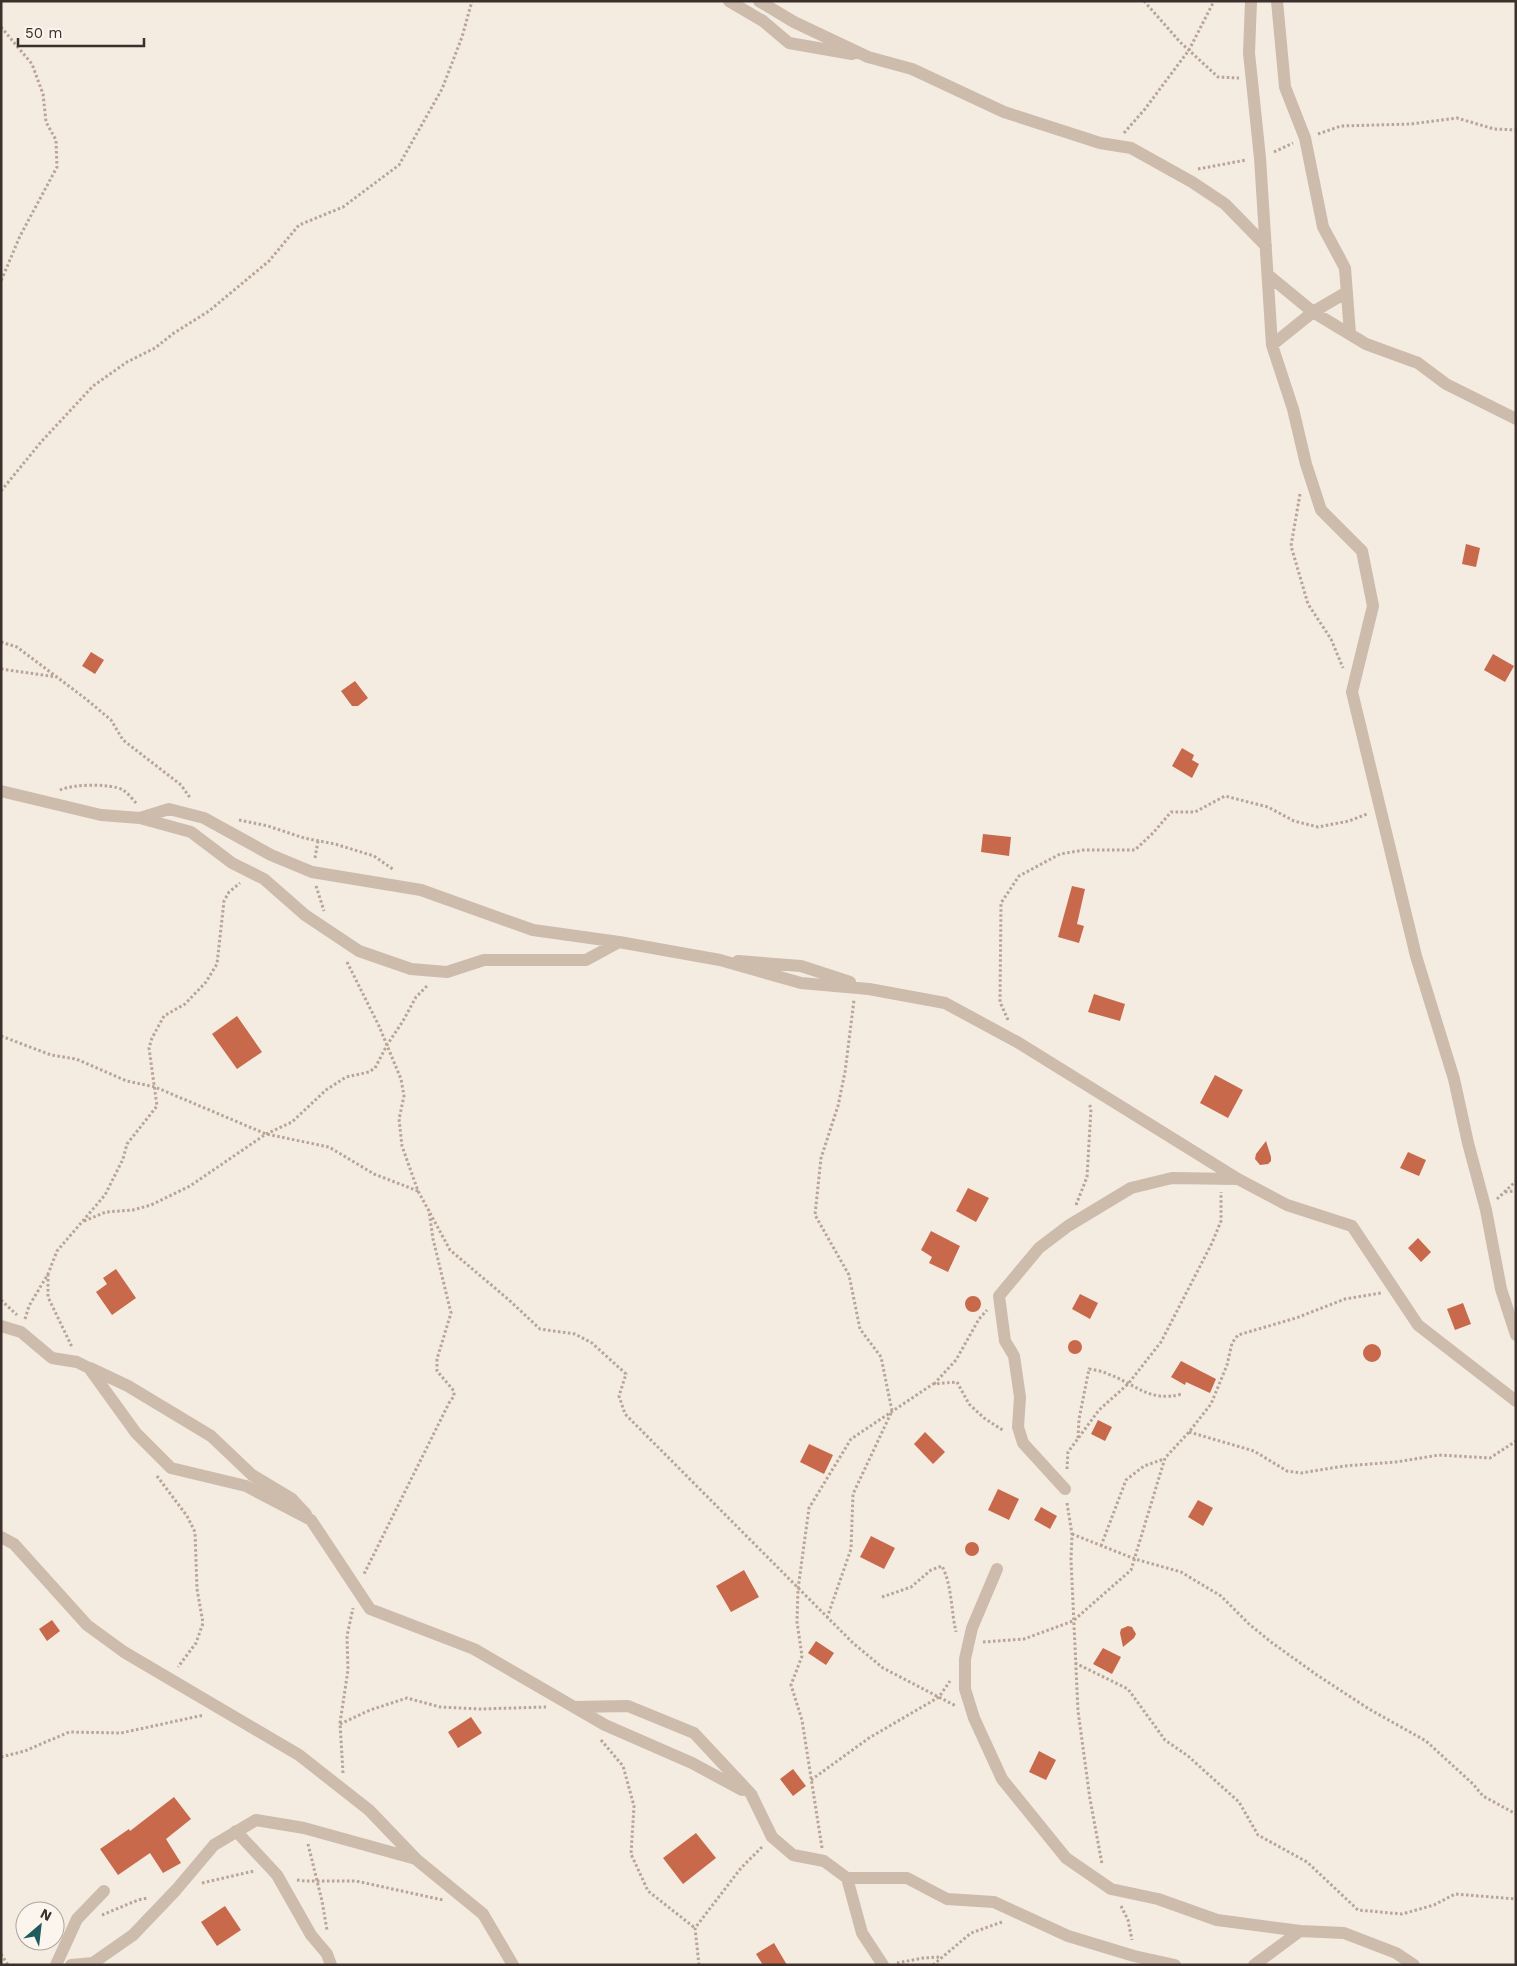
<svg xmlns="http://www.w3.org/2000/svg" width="1517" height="1966" font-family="'Work Sans',sans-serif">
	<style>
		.building { fill: #c8694b }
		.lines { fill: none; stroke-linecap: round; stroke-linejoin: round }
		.path { stroke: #b9a596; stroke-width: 3; stroke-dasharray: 2.5 2.5; stroke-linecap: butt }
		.minor { stroke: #cdbbac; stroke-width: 12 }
	</style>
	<rect width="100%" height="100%" fill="#f4ebe1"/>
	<!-- building -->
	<path class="building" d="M1466,544L1480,548L1476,567L1462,564Z
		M91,652L104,660L95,674L82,666Z
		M1493,654L1514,666L1505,682L1484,670Z
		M355,681L368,698L358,706H352L341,691Z
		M1182,748L1194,755L1192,760L1199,764L1192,778L1172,766Z
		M983,834L1011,837L1009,856L981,852Z
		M1072,886L1085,889L1077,924L1084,926L1079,943L1058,937Z
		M1094,994L1125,1004L1120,1021L1088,1012Z
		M237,1016L262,1052L237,1069L212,1034Z
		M1215,1075L1243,1090L1228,1118L1200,1103Z
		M1266,1141L1271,1157V1161L1268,1164L1260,1165L1255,1159L1256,1154Z
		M1408,1152L1426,1160L1419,1176L1400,1168Z
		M968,1188L989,1198L976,1222L956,1211Z
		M931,1231L960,1246L948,1272L929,1263L932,1257L921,1250Z
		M1418,1238L1431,1252L1421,1262L1408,1248Z
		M116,1269L136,1298L112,1315L96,1292L107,1284L103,1278Z
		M1080,1294L1098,1303L1090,1319L1072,1309Z
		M965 1304a8 8 0 1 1 16 0a8 8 0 1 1-16 0Z
		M1463,1303L1471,1324L1455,1330L1447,1309Z
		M1068 1347a7 7 0 1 1 14 0a7 7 0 1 1-14 0Z
		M1363 1353a9 9 0 1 1 18 0a9 9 0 1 1-18 0Z
		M1181,1361L1216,1379L1210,1393L1186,1382L1185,1385L1171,1377Z
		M1098,1420L1112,1427L1105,1441L1091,1434Z
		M925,1432L945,1452L933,1464L914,1444Z
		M809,1444L833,1455L824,1474L800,1462Z
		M998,1489L1019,1499L1009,1520L988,1510Z
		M1198,1500L1213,1508L1203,1526L1188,1517Z
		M1041,1507L1057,1516L1050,1529L1034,1520Z
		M871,1536L895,1548L884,1569L860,1557Z
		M965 1549a7 7 0 1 1 14 0a7 7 0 1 1-14 0Z
		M744,1570L759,1597L731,1612L716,1586Z
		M52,1620L60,1631L47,1641L39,1629Z
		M1128,1626L1132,1627L1136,1634L1134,1638L1123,1647L1120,1633L1121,1629Z
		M816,1641L834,1653L826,1665L808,1653Z
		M1103,1648L1121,1657L1112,1674L1093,1664Z
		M471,1717L482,1733L458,1748L448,1732Z
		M1039,1751L1056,1760L1046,1780L1029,1772Z
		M793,1769L806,1786L793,1796L780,1779Z
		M174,1797L191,1819L166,1839L181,1863L163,1873L150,1853L118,1875L100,1849L129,1829L130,1831Z
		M696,1833L716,1858L683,1884L663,1858Z
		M225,1906L241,1930L217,1946L201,1922Z
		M774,1943L787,1965H763L756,1954Z"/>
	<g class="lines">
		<!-- path -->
		<path class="path" d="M1144,1L1180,42L1218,77L1239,78
			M1,27L32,64L43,94L46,122L56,140L57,167L20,236L1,281
			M1124,133L1145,109L1189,50L1214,1
			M1318,134L1341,126L1411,124L1457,118L1494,129L1516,130
			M1274,152L1293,143
			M1198,169L1246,160
			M1,491L41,442L93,386L127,362L155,348L174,333L209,311L269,261L299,225L343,207L399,165L442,89L462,37L472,1
			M1300,494L1291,546L1308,604L1331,639L1343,668
			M1,642L17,647L86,699L111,720L123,740L181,785L191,799
			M1,669L57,677
			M60,790C73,784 110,783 123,790C128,793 133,800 137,804
			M239,820L268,826L304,838L335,844L374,856L394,870
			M315,858L318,841
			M316,886L324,911
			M347,962L379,1026L401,1079L404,1096L399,1119L402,1146L418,1191L429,1211L433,1239L451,1313L437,1359V1371L454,1391V1396L449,1403L364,1574
			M1008,1020L1000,1002L1001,903L1019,876L1060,854L1084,850H1135L1153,833L1171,812H1195L1225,796L1268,807L1294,821L1318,827L1349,821L1367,814
			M1,1036L51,1055L76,1059L127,1081L155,1087L266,1134L329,1147L374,1174L418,1191
			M1505,1192L1516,1191
			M1497,1199L1516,1181
			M1076,1205L1087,1177L1091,1109L1089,1103
			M430,1213L450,1250L509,1300L540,1329L575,1334L592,1343L626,1374L619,1396L625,1414L853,1643L883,1668L956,1706
			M84,1221L106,1212L133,1210L151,1205L190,1186L266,1134L292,1122L326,1090L346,1077L369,1072L375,1068L387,1045L403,1021L416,997L428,985
			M48,1274V1297L72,1347
			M1,1300L17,1315
			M25,1319L29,1306L48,1274L57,1251L105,1195L123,1159L127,1144L157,1106L149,1048L152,1038L164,1016L185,1004L206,982L217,964L224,901L229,892L240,883
			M934,1384L956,1360L979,1319L987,1310
			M1189,1432L1254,1451L1287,1471L1301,1473L1344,1466L1396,1462L1439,1455L1490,1458L1516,1441
			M1078,1438L1079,1419L1089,1369C1095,1370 1102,1371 1108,1374C1136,1384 1149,1403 1182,1394
			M1067,1469L1068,1452L1099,1410L1128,1384L1161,1342L1212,1243L1221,1221V1192
			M157,1476L187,1516L195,1532L197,1589L203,1623L196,1643L178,1667
			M1067,1503L1072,1534L1071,1560L1078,1711L1090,1799L1102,1864
			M1072,1534L1135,1559L1181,1572L1221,1596L1249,1624L1271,1642L1317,1675L1369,1709L1426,1741L1473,1784L1483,1796L1516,1814
			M1101,1546L1126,1480L1144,1466L1164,1459
			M882,1597L911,1587L931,1570L942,1566C952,1585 951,1611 956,1632
			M827,1618L851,1549L853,1494L892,1411L881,1357L860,1329L849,1275L815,1215L821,1158L838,1106L845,1072L854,1000
			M983,1642L1024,1639L1073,1621L1131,1570L1165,1458L1189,1432L1211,1404L1227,1365L1232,1343L1238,1335L1296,1318L1345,1299L1381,1293
			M1075,1663L1128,1689L1165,1740L1188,1756L1239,1802L1258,1835L1307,1862L1358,1910L1402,1914L1434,1905L1455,1894L1516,1899
			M340,1724L370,1710L407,1698L440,1707L480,1709L546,1707
			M601,1740L623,1766L634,1806L631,1854L648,1891L695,1928
			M1,1757L25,1751L69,1732L121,1733L204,1715
			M343,1773L340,1723L348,1670L347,1636L353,1608
			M811,1780L869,1738L939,1697L950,1681
			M308,1844L322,1901L327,1930
			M822,1848L802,1720L791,1685L802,1656L797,1622L798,1589L809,1508L851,1439L933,1384L957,1382L969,1404L984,1418L1004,1431
			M297,1880L305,1881H356L443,1900
			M202,1883L254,1871
			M1121,1906L1128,1920L1132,1940
			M102,1915L138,1900L148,1898
			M1,1954L8,1965
			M897,1963L923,1958L940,1957
			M699,1965L695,1928L741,1868L763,1846
			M933,1965L971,1933L1002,1922"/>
		<!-- minor -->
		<path class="minor" d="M729,1L763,21L789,43L852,54
			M759,1L794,22L868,57L912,69L1004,112L1100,143L1131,148L1192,182L1225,204L1266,246
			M1251,1L1249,53L1260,158L1272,345L1293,409L1306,464L1321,510L1362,551L1373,606L1352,692L1416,956L1454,1079L1468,1143L1486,1210L1501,1289L1516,1335
			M1277,1L1285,87L1305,138L1323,227L1345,268L1350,334
			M1268,275L1313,312L1366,344L1418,363L1446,384L1516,419
			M1272,345L1313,312L1347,292
			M1,791L101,815L140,818L169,809L204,818L271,855L312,872L421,890L533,930L619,942L720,960L801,983L869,989L945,1003L1019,1043L1238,1179L1287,1205L1352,1226L1418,1325L1516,1401
			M140,818L191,832L232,863L264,879L305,915L359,951L411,969L447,972L484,960H586L619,942
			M738,961L801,966L850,982
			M1,1326L21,1332L52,1358L77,1362L89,1368L136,1433L171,1468L246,1486L311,1520L370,1609L474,1649L574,1707L628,1706L694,1733L751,1794L772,1837L793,1855L824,1861L847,1878H907L947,1899L994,1902L1068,1936L1134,1956L1175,1965
			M90,1368L128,1386L211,1436L252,1475L292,1499L306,1514
			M1065,1489L1023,1443L1018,1427L1020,1397L1014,1356L1005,1341L999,1296L1039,1248L1068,1226L1131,1188L1172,1178L1237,1179
			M1,1537L14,1544L87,1625L124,1652L299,1755L369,1810L417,1860L483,1914L513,1965
			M997,1569L972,1628L965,1659V1689L974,1718L1002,1779L1066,1858L1111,1889L1158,1899L1217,1920L1300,1931
			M574,1707L605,1725L692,1763L742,1790
			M236,1831L277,1875L311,1935L327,1954L331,1965
			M847,1878L862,1933L883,1965
			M56,1965L77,1919L104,1891
			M71,1965L93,1963L133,1935L176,1890L214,1845L256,1820L304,1828L416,1859
			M1254,1965L1300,1931L1344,1933L1396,1953L1414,1965"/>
	</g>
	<!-- border -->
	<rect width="1517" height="1966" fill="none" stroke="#3b302b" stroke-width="5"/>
	<!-- north arrow -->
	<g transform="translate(40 1926) rotate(28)"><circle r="24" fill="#fbf5ee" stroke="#aea6a0"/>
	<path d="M0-4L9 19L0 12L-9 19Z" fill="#1f5a5e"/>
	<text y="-8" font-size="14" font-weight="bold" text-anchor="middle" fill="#3b302b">N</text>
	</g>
	<!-- scale -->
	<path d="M18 38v8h126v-8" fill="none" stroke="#3b302b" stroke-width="2.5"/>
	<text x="25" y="38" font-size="15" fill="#3b302b" stroke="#fbf5ee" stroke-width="4" paint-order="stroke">50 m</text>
</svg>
